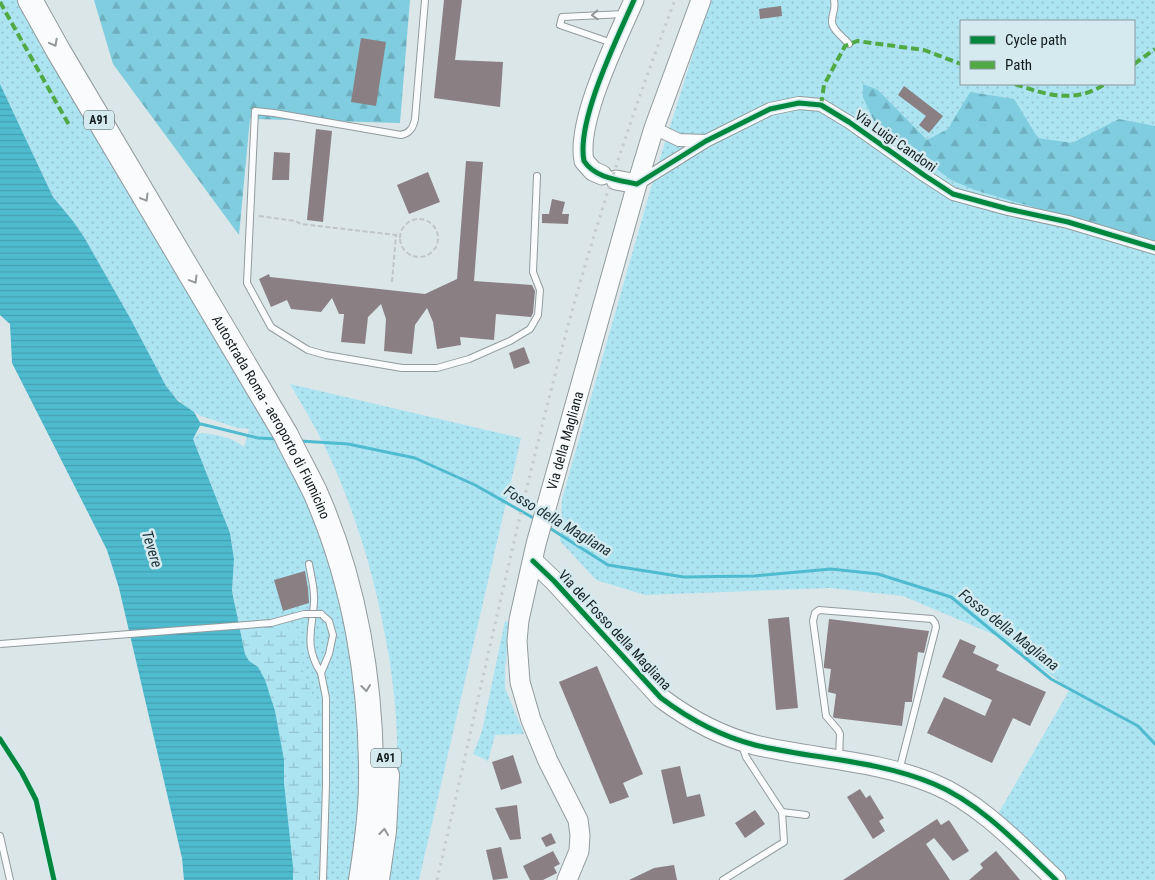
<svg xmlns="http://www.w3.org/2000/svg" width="1155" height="880" font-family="'Roboto Condensed',sans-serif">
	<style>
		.green { fill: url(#green-dots); fill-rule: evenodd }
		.forest { fill: url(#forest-firs) }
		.wetland { fill: url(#wetland-marsh) }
		.water { fill: url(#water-rules) }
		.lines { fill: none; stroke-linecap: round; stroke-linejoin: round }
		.stream { stroke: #4fbbcf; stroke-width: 3 }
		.building { fill: #8a7f83 }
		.lane-casing { stroke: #929b9e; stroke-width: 8 }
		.street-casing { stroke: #929b9e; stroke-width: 14 }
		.secondary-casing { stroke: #929b9e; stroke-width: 21 }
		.highway-casing { stroke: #929b9e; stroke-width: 26 }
		.path { stroke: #c1c5c6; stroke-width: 2; stroke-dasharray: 5 2.5; stroke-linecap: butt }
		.lane { stroke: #fafbfc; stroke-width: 6 }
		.street { stroke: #fafbfc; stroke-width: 12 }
		.secondary { stroke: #fafbfc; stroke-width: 19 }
		.highway { stroke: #fafbfc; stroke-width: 24 }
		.rail { stroke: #c7cbcc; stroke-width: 3; stroke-dasharray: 2.5 5; stroke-linecap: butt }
		.lane-bridge-casing { stroke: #929b9e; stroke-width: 8; stroke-linecap: butt }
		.lane-bridge { stroke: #fafbfc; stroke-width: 6 }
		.quiet { stroke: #51a943; stroke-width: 4; stroke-dasharray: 8 4; stroke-linecap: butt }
		.cycleway-casing { stroke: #d5eaef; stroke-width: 8 }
		.cycleway { stroke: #00873e; stroke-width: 5 }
		.oneway { stroke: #929798 }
		.labels { text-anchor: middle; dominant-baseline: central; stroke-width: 5; stroke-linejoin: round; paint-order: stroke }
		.shield { fill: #d5eaef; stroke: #4e5a5d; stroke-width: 1 }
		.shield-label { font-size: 12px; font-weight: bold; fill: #141c1e }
		.street-label { font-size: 14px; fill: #141c1e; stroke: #d5eaef }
		.water-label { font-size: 15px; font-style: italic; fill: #192e34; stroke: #d5eaef }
	</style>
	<defs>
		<pattern id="green-dots" width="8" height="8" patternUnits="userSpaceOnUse" patternTransform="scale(1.25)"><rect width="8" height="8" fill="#ade4f2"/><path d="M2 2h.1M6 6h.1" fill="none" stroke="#94c3cf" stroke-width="1.8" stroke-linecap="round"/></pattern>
		<pattern id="forest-firs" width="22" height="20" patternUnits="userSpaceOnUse" patternTransform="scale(1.25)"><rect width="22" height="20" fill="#7fcdde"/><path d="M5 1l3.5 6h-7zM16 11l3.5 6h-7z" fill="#6dafbe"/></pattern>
		<pattern id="wetland-marsh" width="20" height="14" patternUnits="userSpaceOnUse" patternTransform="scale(1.25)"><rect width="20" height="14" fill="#ade4f2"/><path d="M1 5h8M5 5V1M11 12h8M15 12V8" fill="none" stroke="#94c3cf"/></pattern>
		<pattern id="water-rules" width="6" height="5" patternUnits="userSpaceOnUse" patternTransform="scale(1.25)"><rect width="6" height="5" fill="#4fbbcf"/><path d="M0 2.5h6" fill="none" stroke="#44a0b1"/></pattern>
	</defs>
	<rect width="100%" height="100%" fill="#dbe6e9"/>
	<!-- green -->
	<path class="green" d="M0,0H21L238,369L313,512L339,592L349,640L361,746L360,796L350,880H293V867L240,627L235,612V602L232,591L234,559L230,533L193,439L199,433C215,434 232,437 244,447L249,429L238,428L201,416L186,407L171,393L161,378L129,316L84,237L73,221L53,197L0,84Z
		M710,0H1155V880H1068L998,814L1070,689L997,636L903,596L830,588L645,595L596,580L560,541L562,499L654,177ZM961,21H1134V84H961Z
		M290,384L521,438L419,880H386C391,832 397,784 397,736C396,710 393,683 389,657C377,584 357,514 325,447C315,426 302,405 290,384Z
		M505,621L510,623L505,668V688L524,734L495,735L488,761L473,754L482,731Z"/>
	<!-- forest -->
	<path class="forest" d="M94,0H410L400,123L250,119L239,235L113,64Z
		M863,84L878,90L927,140L948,129L970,92L1014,99L1038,138L1072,143L1119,119L1155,126V243L975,190L951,180L874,121L863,97Z"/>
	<!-- wetland -->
	<path class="wetland" d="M283,624L293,631L304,646L302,669L312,692L313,702H318L322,717L321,809L317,880H293V867L284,783V760L275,711L270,693L258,667L249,661L245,654L240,629Z"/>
	<!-- water -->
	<path class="water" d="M0,84L53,197L73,221L84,237L129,316L166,386L178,401L194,412L201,424L193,439L230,533L234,559L232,591L245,654L249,661L258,667L265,680L275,711L284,760V783L293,867V880H184L182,858L119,588L107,550L12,363L10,324L0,315Z"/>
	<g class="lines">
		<!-- stream -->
		<path class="stream" d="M197,425L201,424L258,438L278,439
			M300,441L348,444L415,458L475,485L537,520
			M548,527L608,565L684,577L754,576L831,569L878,574L951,597L1051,679L1138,726L1155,744"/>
	</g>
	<!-- building -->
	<path class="building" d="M444,0H462L455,60L503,62L500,107L434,98Z
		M781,6L782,16L760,19L759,9Z
		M361,38L386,42L376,106L351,102Z
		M904,86L943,116L929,133L919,125L926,116L898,95Z
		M316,129L332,131L323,222L307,220Z
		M274,152L290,153L289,180H272Z
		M466,161L483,162L474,281L532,285L535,291L533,313L531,317L496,314L494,340L460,337L461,345L437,349L433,322L427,308L415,325L412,354L384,351L386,319L381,304L368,317L365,344L341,342L344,314H339L332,298L321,312L291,309L287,300L271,307L259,279L269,274L270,277L425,294L457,279Z
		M428,172L440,202L409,214L397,185Z
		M552,199L565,202L562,214H569L568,224L542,223V214H549Z
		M524,347L530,363L514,369L509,353Z
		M305,571L308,589L309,603L283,611L274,580Z
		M789,617L798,708L776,710L768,619Z
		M829,619L929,631L924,653L918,652L912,699V702H905L902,726L835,718L833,717L836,694L828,692L831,669L824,668V664Z
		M960,639L976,646L973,653L999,665L996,670L1046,692L1030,726L1013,718L992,763L927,733L944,697L985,716L992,700L942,677Z
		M597,666L643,774L623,783L629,797L610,804L559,682Z
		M513,755L522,783L501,790L492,762Z
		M680,766L687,797L700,794L705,816L673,824L661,770Z
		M860,789L866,798L870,795L884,818L879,821L885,831L873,839L847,797Z
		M517,805L521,839L510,840L495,808Z
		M755,810L765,824L745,838L735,823Z
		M937,819L941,825L949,820L969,851L953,861L934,838L926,844L950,880H843Z
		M551,833L556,843L546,847L541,838Z
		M501,847L508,878L493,880L486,850Z
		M553,851L560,864L554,867L557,873L543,880H530L523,866Z
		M996,851L1020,880H969L983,868L980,864Z
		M674,865L677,880H629L654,868Z"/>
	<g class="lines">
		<defs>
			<path id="lane" d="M425,0L415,119C413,128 410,133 401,135L274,113L255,111L247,283L271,327L308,350L326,355L402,368H437L469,359L510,341L530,329L538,315L540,290L533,272L537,176
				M834,0C836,11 832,12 832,21C831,29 844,38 849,44
				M612,43L560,25L562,17L624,14
				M309,564C311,576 315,590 314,602C312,631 304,646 321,673
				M321,614L329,621L333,635L329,654L321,673L326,698V785L323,880
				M839,758L840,734L838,730L826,716L813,621L815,613L819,610L932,619L935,623L936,627L899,771
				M782,812L806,815
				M0,836L10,880
				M723,880L784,842L782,812L746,757L742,746"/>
			<path id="street" d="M654,128L679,140L706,141
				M637,184L706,141L770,109L799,103L821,105L849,122L924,175L953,194L1008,209L1068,222L1155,248"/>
			<g id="secondary">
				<path d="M602,175L593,171L584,161C576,121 617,39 634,0"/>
				<path d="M616,180L637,184"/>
				<path d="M533,561L554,581L661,698C689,719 720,736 755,745C814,759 877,760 934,784C980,803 1020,846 1056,880"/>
				<path id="s1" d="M567,880L579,851L580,835L578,820L548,761L531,720L520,682L517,641L519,620L536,544L637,184L654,128L701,0"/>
			</g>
			<g id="highway">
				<path id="s2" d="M30,0L59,52L286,435C295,454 306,473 315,492C355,582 372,684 371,782C371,812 366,849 361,880"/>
				<path d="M377,880L384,831L387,775"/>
			</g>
		</defs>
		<!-- lane casing -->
		<use href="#lane" class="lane-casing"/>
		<!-- street casing -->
		<use href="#street" class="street-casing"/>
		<!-- secondary casing -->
		<use href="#secondary" class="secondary-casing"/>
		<!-- highway casing -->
		<use href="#highway" class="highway-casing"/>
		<!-- path -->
		<path class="path" d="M259,216L295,221L301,224L396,235L400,234
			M400 238a19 19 0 1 1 38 0a19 19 0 1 1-38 0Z
			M392,282L396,235"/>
		<!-- lane -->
		<use href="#lane" class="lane"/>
		<!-- street -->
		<use href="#street" class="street"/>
		<!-- secondary -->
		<use href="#secondary" class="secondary"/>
		<!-- highway -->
		<use href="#highway" class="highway"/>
		<!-- rail -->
		<path class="rail" d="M437,880C480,694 519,507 569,322C599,213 635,105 675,0"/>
		<defs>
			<path id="lane-bridge" d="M0,644L271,623L304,614H321"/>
		</defs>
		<!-- lane-bridge casing -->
		<use href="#lane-bridge" class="lane-bridge-casing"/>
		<!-- lane-bridge -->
		<use href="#lane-bridge" class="lane-bridge"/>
		<!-- quiet -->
		<path class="quiet" d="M0,2L69,125
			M1134,64L1155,49
			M1015,84C1046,95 1075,104 1105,84
			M821,105L824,85L845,46L857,41L924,50L961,64"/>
		<defs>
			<path id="cycleway" d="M634,0C617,39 576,121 584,161C595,178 618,180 637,184L706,141L770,109L799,103L821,105L849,122L924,175L953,194L1008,209L1068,222L1155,248
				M533,561L554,581L661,698C689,719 720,736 755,745C814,759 877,760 934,784C980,803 1020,846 1056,880
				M0,739L22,773L36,800L54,880"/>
		</defs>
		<!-- cycleway casing -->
		<use href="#cycleway" class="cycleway-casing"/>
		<!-- cycleway -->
		<use href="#cycleway" class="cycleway"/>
	</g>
	<!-- one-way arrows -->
	<defs><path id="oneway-chevron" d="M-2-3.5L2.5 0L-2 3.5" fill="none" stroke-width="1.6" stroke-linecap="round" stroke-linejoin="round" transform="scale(1.25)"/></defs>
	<g class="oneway">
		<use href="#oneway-chevron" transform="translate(595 15) rotate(177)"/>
		<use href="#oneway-chevron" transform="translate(54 43) rotate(62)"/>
		<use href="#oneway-chevron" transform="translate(145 198) rotate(59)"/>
		<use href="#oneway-chevron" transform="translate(194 280) rotate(59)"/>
		<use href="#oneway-chevron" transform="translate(366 688) rotate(83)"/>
		<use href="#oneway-chevron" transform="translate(384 832) rotate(-84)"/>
	</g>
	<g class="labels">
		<!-- shield labels -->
		<g class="shield">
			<rect x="84" y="110.5" width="30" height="19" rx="4"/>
			<rect x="371" y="748.5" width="30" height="19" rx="4"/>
		</g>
		<g class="shield-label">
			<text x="99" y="120">A91</text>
			<text x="386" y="758">A91</text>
		</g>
		<!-- street labels -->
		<g class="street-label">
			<text transform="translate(896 141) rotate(35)">Via Luigi Candoni</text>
			<text stroke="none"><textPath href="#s2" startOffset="482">Autostrada Roma - aeroporto di Fiumicino</textPath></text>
			<text stroke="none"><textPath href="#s1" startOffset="460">Via della Magliana</textPath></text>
			<text transform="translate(615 630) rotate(47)">Via del Fosso della Magliana</text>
		</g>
		<!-- water labels -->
		<g class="water-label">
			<text transform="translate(558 521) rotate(31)">Fosso della Magliana</text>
			<text transform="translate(152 549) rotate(73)">Tevere</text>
			<text transform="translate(1009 630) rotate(38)">Fosso della Magliana</text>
		</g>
	</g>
	<!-- legend -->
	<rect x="960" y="20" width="175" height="65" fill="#d5eaef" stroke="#88989b"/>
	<rect x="970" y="36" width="25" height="8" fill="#00873e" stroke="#88989b"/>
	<text x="1005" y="45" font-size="15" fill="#141c1e">Cycle path</text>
	<rect x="970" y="61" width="25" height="8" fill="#51a943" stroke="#88989b"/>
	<text x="1005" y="70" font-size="15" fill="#141c1e">Path</text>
</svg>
